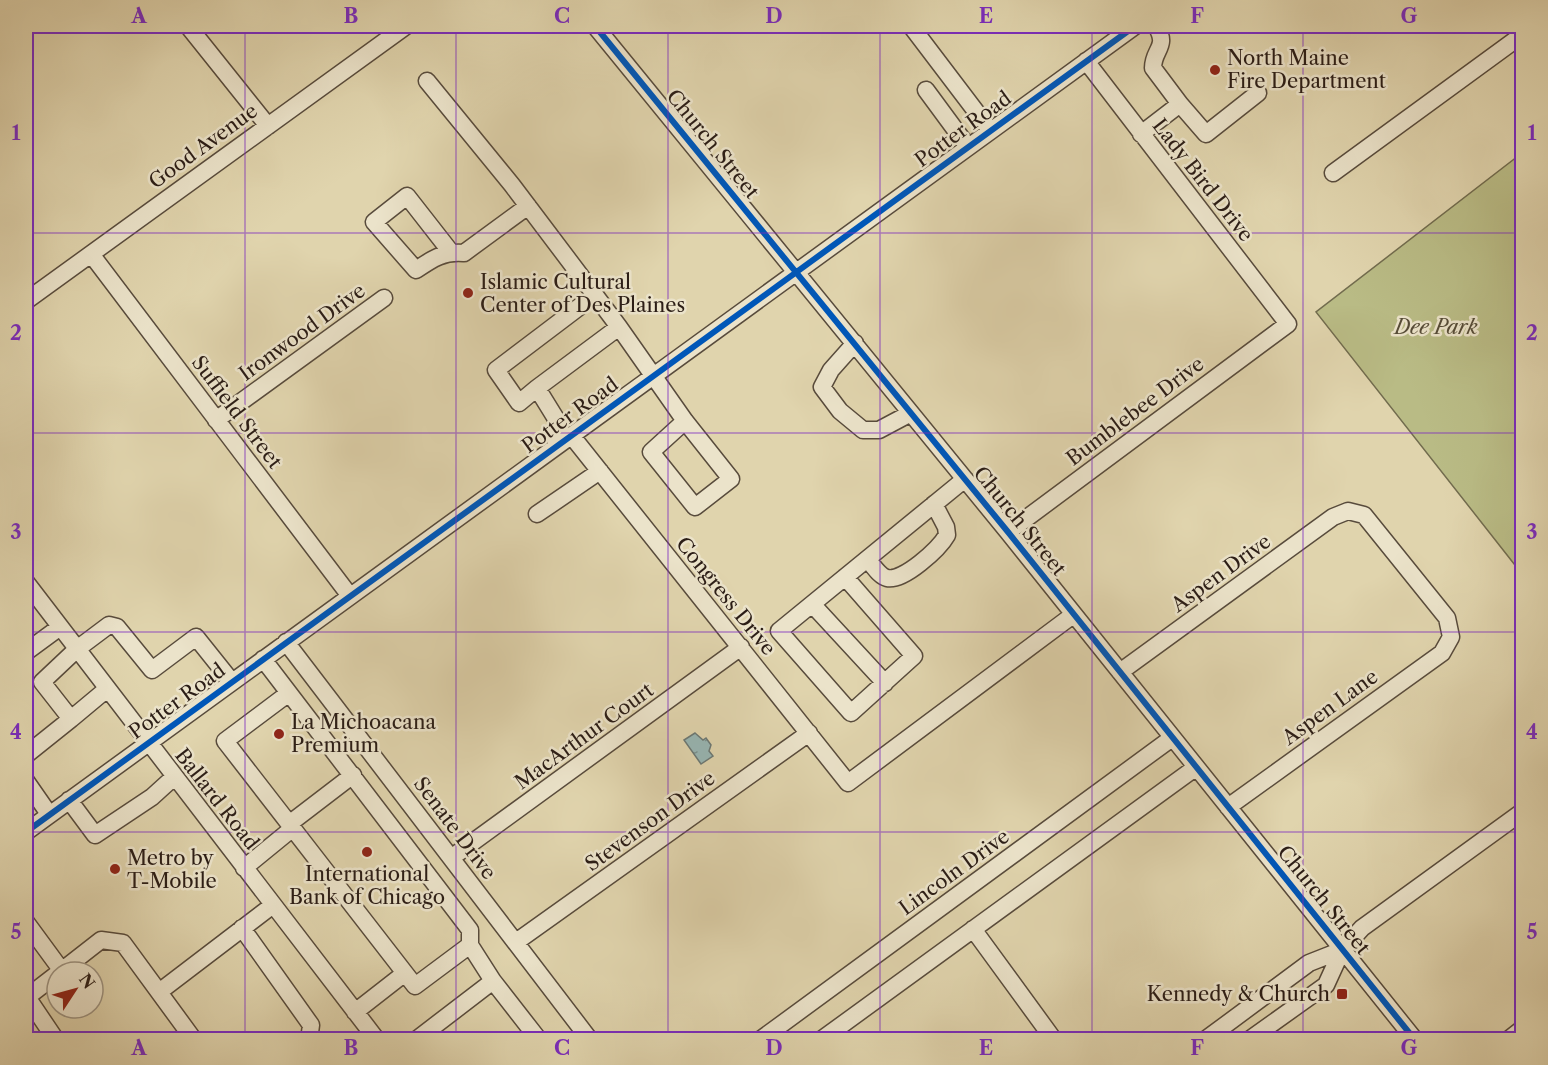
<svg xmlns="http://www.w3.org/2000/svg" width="1548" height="1065" font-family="'Libre Caslon Text',serif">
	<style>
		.green { fill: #b9bb85; stroke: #726c4e; stroke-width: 1.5 }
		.water { fill: url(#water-ripples); stroke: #6c7975; stroke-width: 1.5 }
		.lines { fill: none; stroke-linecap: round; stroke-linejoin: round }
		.minor-casing { stroke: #584b3c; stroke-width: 19 }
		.minor { stroke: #ebe3ca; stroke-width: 16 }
		.cycleway-casing { stroke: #ebe3ca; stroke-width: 10 }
		.cycleway { stroke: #0057b8; stroke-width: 6 }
		.grid { fill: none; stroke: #7b2cbf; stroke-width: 1.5; stroke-opacity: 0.55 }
		.poi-dot { fill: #8f2418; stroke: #ebe3ca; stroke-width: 2 }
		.labels { text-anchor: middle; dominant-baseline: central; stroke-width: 5; stroke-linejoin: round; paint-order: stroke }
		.poi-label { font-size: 20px; fill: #2b1d16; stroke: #ebe3ca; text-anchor: start }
		.street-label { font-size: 20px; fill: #2b1d16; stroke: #ebe3ca }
		.park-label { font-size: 20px; font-style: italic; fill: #564c37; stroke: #ebe3ca }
		.neatline { fill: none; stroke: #7b2cbf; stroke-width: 2 }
		.grid-label { font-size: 20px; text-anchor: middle; font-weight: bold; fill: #7b2cbf }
	</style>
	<defs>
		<pattern id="water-ripples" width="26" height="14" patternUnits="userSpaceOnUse" patternTransform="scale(1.5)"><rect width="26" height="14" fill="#97b6b4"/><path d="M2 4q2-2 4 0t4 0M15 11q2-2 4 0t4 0" fill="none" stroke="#7b9391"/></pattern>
	</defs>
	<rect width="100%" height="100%" fill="#e0d4ad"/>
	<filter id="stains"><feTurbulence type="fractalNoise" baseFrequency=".00333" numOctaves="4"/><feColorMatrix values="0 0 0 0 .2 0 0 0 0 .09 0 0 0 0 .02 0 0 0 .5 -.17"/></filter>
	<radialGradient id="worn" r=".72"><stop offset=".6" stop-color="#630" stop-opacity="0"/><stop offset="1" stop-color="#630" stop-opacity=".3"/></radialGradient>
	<!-- green -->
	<path class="green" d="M1522,153V574L1316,312Z"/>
	<!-- water -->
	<path class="water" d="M695,733L703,740L706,738L711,745L709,751L713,756L701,764L684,740Z"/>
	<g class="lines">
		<defs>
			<path id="minor" d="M188,26L268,126
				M595,26L1008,532L1415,1040
				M911,26L990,130
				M1156,26C1169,47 1153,49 1153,68L1180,104
				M427,81L512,185L595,295
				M926,90L968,147
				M1141,134L1180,104L1206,134L1258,93
				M1333,173L1522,35
				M450,251L407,196L374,222L416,270C432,259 444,251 464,253L528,206
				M91,254L350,596
				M26,301L406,26
				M855,343L831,370L822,387L840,411L863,430H879L911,413
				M537,388L519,403L496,370L595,295L619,327
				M216,420L384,298
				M571,435L848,783L1073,615
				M555,447L558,422L537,388L619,327L685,421L731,479L695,507L651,452L685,421
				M537,514L600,471
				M1008,532L1288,324L1086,61
				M867,559C873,565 879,576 887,578C903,582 939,549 947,535L946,527L934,504
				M845,577L914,656L851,713L779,631C841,580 903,529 965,479
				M26,582L377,1040
				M812,604L885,683
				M286,642L590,1040
				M26,652L60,627
				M263,659L289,693L225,741L415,986L470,945L493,981L416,1040
				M1120,672L1333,517L1348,511L1364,515L1447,618L1451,637L1442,653L1228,807
				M289,693L470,930V945
				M71,719L107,689
				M26,755L71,719L42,682L77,649L109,625L117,627L152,670L196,637L232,682
				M26,781L49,814
				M69,800L95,835L152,797L174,777
				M289,824L353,775
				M26,832L1135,26
				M451,858L741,647
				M244,868L293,828
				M26,922L62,971
				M242,928L311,1025L309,1040
				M973,929L1054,1040
				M516,942L809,733
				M60,972L101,940L123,943L194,1040
				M493,981L539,1040
				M159,992L273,905
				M27,997L56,1040
				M26,998L57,974
				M355,1012L405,973
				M760,1040L1172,738
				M821,1040L1195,768
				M1205,1040L1309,963L1342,950
				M1249,1040L1326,985L1342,950L1362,928L1522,812
				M1508,1040L1522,1029"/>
		</defs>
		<!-- minor casing -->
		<use href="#minor" class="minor-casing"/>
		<!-- minor -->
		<use href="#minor" class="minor"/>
		<defs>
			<path id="cycleway" d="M595,26L1008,532L1415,1040
				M26,832L1135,26"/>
		</defs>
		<!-- cycleway casing -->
		<use href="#cycleway" class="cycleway-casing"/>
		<!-- cycleway -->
		<use href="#cycleway" class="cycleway"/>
	</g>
	<!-- grid -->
	<path class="grid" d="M245,26V1040M456,26V1040M668,26V1040M880,26V1040M1092,26V1040M1303,26V1040M26,233H1522M26,433H1522M26,632H1522M26,832H1522"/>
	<!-- markers -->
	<g class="poi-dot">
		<circle cx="1215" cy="70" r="6"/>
		<circle cx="468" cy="293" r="6"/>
		<circle cx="279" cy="734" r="6"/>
		<circle cx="367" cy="852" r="6"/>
		<circle cx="115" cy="869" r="6"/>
		<rect x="1336" y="988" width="12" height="12" rx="3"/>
	</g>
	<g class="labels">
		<!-- poi labels -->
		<g class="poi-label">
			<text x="1227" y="58">North Maine<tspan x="1227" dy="23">Fire Department</tspan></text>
			<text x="480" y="282">Islamic Cultural<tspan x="480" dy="23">Center of Des Plaines</tspan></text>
			<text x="291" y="722">La Michoacana<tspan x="291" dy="23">Premium</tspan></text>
			<text x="127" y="858">Metro by<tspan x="127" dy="23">T-Mobile</tspan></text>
			<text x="367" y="874" text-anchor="middle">International<tspan x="367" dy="23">Bank of Chicago</tspan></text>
			<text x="1330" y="994" text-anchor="end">Kennedy &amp; Church</text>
		</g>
		<!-- street labels -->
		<g class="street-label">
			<text transform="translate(963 129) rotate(-36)">Potter Road</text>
			<text transform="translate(713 144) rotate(51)">Church Street</text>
			<text transform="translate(203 146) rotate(-36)">Good Avenue</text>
			<text transform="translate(1203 180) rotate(52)">Lady Bird Drive</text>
			<text transform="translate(302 332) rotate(-36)">Ironwood Drive</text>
			<text transform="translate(1135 411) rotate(-37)">Bumblebee Drive</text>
			<text transform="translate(237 412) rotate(53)">Suffield Street</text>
			<text transform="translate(570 415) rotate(-36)">Potter Road</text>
			<text transform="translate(1020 521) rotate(51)">Church Street</text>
			<text transform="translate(1221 573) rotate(-36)">Aspen Drive</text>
			<text transform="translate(726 596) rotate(51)">Congress Drive</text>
			<text transform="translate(177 701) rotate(-36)">Potter Road</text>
			<text transform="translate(1330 707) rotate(-36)">Aspen Lane</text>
			<text transform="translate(584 736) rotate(-36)">MacArthur Court</text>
			<text transform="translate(217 799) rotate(52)">Ballard Road</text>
			<text transform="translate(650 821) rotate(-36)">Stevenson Drive</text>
			<text transform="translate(455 828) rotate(53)">Senate Drive</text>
			<text transform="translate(954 872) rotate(-36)">Lincoln Drive</text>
			<text transform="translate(1324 900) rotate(51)">Church Street</text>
		</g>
		<!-- park labels -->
		<g class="park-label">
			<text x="1436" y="327">Dee Park</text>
		</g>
	</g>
	<!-- margin -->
	<rect width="1548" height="1065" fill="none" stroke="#e0d4ad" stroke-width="66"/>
	<!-- north arrow -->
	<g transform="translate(75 990) rotate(54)"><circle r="28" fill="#ebe3ca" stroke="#9e9482" stroke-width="1.5"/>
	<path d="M0-4.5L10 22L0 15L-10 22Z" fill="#8f2418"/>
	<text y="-9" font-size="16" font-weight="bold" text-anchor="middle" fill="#2b1d16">N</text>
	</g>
	<rect x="33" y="33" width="1482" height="999" class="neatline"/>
	<g class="grid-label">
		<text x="139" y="23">A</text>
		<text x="351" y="23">B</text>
		<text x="562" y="23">C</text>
		<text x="774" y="23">D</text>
		<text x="986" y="23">E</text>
		<text x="1197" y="23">F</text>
		<text x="1409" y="23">G</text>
		<text x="16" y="140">1</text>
		<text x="1532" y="140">1</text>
		<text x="16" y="340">2</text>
		<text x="1532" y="340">2</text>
		<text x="16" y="539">3</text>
		<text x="1532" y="539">3</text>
		<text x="16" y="739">4</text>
		<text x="1532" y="739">4</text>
		<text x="16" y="939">5</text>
		<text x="1532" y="939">5</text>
		<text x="139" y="1055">A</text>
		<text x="351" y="1055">B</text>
		<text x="562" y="1055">C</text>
		<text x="774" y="1055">D</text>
		<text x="986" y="1055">E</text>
		<text x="1197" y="1055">F</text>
		<text x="1409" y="1055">G</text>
	</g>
	<rect width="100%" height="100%" filter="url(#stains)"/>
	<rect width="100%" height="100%" fill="url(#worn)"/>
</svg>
